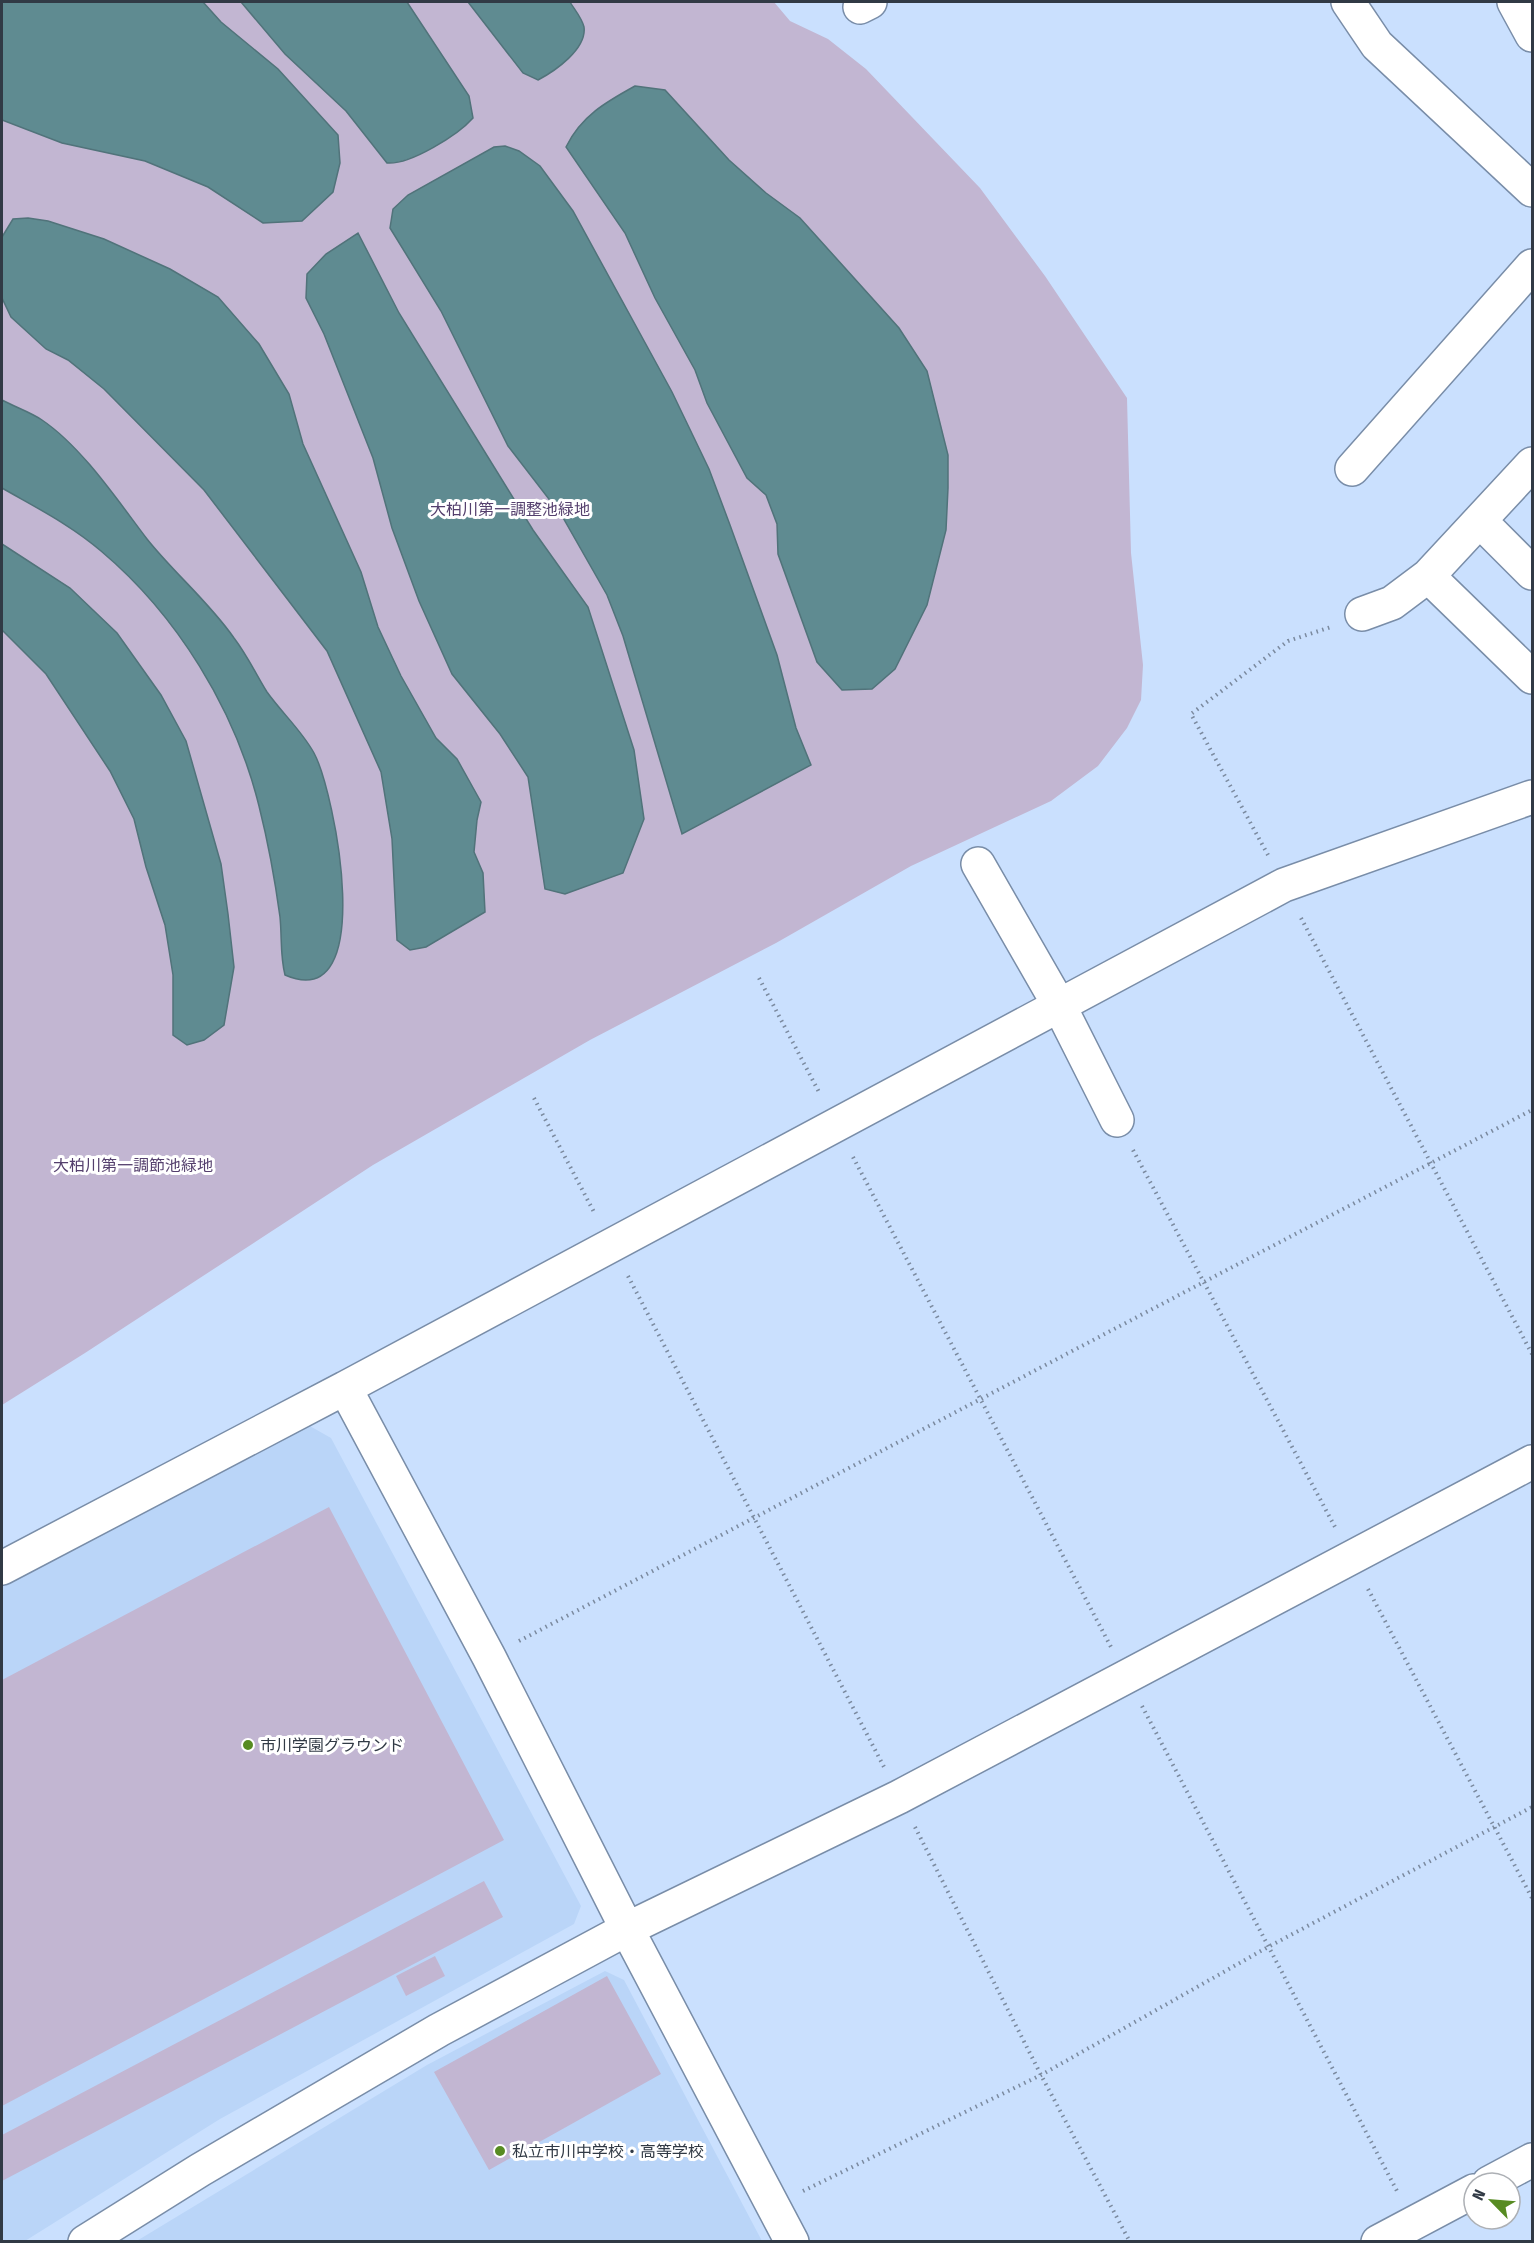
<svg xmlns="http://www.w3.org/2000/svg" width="1534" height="2243" font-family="'Fira Sans Condensed','Noto Sans JP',sans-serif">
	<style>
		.built { fill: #bad5f8 }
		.green { fill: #c2b6d2 }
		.water { fill: #5f8b91; stroke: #51737a; stroke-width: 1.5 }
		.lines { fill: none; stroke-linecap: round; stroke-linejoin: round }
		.minor-casing { stroke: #798da8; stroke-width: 36 }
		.path { stroke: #7b8a9f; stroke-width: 4; stroke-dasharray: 1.5 4.5; stroke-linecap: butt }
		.minor { stroke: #fff; stroke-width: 33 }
		.poi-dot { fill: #578b22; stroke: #fff; stroke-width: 2 }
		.labels { text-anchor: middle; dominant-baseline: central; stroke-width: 6; stroke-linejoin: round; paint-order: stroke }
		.park-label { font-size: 16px; fill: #543f6d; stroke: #fff }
		.poi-label { font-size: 16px; fill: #313a45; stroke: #fff; text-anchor: start }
	</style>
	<rect width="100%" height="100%" fill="#cae0fe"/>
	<!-- built -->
	<path class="built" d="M308,1425L331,1438L581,1906L574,1924L220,2119L25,2241L2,2242V1585Z
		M605,1971L624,1980L762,2241L135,2242L427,2065Z"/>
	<!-- green -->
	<path class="green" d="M2,2H774L790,21L828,39L866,69L980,188L1045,276L1127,398L1131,553L1143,665L1141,700L1127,728L1098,766L1051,801L911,866L776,943L590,1040L373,1165L85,1353L2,1405Z
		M329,1507L504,1840L2,2106V1680Z
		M484,1881L503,1917L2,2181V2135Z
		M435,1956L445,1976L406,1996L396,1976Z
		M607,1976L661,2074L489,2170L434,2072Z"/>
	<!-- water -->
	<path class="water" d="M2,2H203L221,22L278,69L338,135L340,163L333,192L302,221L263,223L208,187L145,161L62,143L2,120Z
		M241,2H407L469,96L473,118C458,135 410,165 387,163L346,111L285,54Z
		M468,2H570C574,9 582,18 584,27C587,49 555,71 538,80L523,73Z
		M635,86L665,90L729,160L766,193L800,218L899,328L927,371L948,455V488L946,530L927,605L895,669L872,689L842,690L817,662L778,554L777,524L766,495L747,478L707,403L695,370L655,298L625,233L566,147C581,116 606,102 635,86Z
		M505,146L519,151L540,166L573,211L672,392L709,469L730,525L777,655L796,728L811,765L682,834L623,636L607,595L562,516L508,446L441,311L390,228L393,209L408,195L494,147Z
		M28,218L48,221L104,239L170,269L218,297L259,344L289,394L303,444L361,572L378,627L401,676L436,738L457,759L481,802L477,820L474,852L483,873L485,912L426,947L410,950L397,940L392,839L381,772L327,651L204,490L104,389L68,360L46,349L11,317L2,298V237L13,219Z
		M358,233L399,313L533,530L588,607L634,750L644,819L623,873L565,894L545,889L528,777L500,734L452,674L419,601L392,528L373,458L324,334L306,298L307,274L326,254Z
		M2,400C15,407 30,412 42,420C82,447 118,501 147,539C174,573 209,602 234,638C247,655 256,674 267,692C282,713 302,731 314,753C335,792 379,1016 285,975C280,955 282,937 280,917C275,880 268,842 259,806C235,709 177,615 101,551C71,525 35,507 2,488Z
		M2,544L70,588L117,633L161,695L186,741L221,864L228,914L234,967L224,1025L204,1040L187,1045L173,1035V975L165,925L146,867L134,819L110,771L46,674L2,630Z"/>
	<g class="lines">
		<defs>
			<path id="minor" d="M1348,2L1377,45L1532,190
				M1514,2L1532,35
				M860,7L870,2
				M1352,469L1532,266
				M1480,521L1532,573
				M1428,576L1532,677
				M1362,614L1392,603L1428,576L1532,464
				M978,864L1059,1005L1117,1120
				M2,1568L345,1388
				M1489,2183L1532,2160
				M85,2242L200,2170L439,2030L627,1929L899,1797L1532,1462
				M792,2242L627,1929L489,1657L345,1388L1284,885L1532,797
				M1378,2242L1474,2191"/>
		</defs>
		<!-- minor casing -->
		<use href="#minor" class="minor-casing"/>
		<!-- path -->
		<path class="path" d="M1268,855L1191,714L1288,641L1331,627
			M1301,918L1532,1354
			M759,978L820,1094
			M534,1098L595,1214
			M1133,1150L1335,1527
			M853,1157L1111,1647
			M628,1276L884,1767
			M1368,1589L1532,1898
			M519,1641L1532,1110
			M1142,1706L1397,2191
			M915,1827L1041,2075L1130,2242
			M803,2191L1041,2075L1268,1947L1532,1807"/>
		<!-- minor -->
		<use href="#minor" class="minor"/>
	</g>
	<!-- markers -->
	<g class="poi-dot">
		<circle cx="248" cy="1745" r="6"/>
		<circle cx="500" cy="2151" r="6"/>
	</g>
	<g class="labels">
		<!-- park labels -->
		<g class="park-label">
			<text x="510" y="509">大柏川第一調整池緑地</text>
			<text x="133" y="1165">大柏川第一調節池緑地</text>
		</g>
		<!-- poi labels -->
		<g class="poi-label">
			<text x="260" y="1745">市川学園グラウンド</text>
			<text x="512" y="2151">私立市川中学校・高等学校</text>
		</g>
	</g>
	<!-- border -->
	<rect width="1534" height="2243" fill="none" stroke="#313a45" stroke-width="6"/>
	<!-- north arrow -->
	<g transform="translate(1492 2201) rotate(295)"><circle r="28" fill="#ffffff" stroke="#adb0b5" stroke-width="1.5"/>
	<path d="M0-4.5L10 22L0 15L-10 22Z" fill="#578b22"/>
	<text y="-9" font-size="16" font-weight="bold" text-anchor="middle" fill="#313a45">N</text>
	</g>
</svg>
